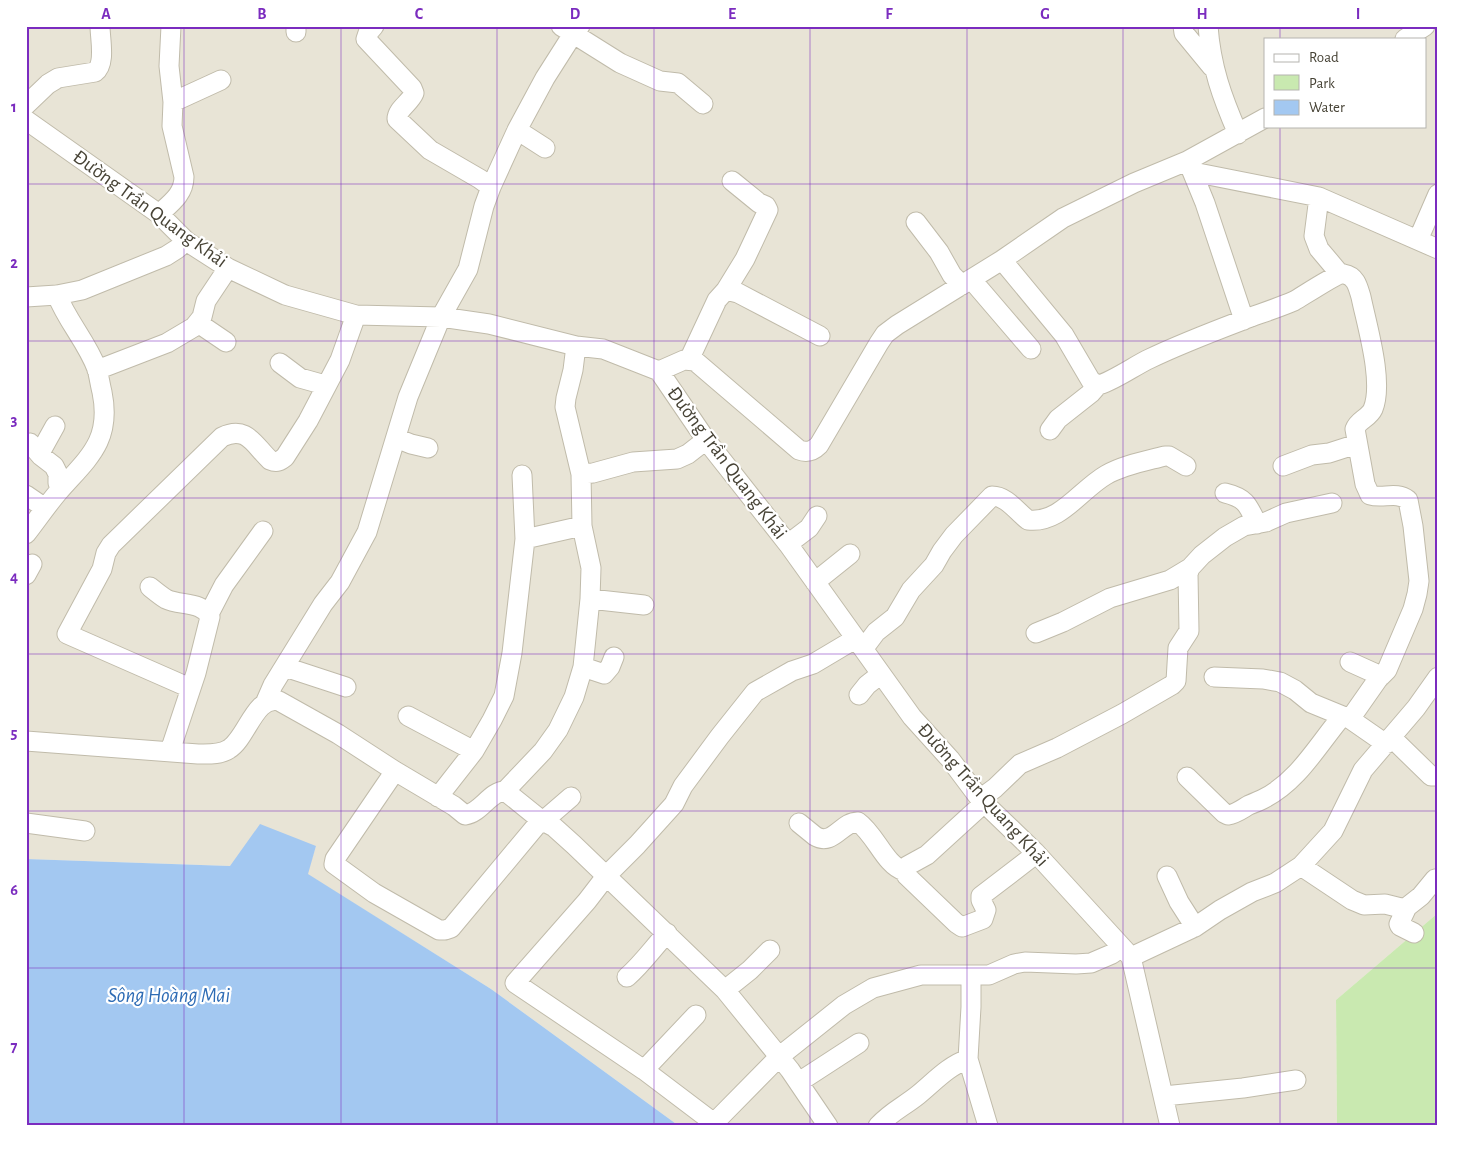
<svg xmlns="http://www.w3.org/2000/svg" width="1464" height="1152" font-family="'Alegreya Sans',sans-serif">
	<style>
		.residential { fill: #e8e4d6; fill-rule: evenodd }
		.green { fill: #c9e9b0 }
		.water { fill: #a3c8f1 }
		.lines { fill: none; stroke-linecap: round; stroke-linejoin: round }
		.minor-casing { stroke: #c0bbaa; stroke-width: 21 }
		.minor { stroke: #fff; stroke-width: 19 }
		.grid { fill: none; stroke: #7b2cbf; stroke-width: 1; stroke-opacity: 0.55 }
		.labels { text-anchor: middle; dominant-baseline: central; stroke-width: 4.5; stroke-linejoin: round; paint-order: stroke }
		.street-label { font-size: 20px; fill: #474336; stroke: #fff }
		.water-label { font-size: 21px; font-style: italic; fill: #2e6cb5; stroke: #fff }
		.neatline { fill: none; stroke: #7b2cbf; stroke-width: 2 }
		.grid-label { font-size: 16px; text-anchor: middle; font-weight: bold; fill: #7b2cbf }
	</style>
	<rect width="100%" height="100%" fill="#f4f2e8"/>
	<!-- residential -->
	<path class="residential" d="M26,26H1438V913L1336,1000L1337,1126H679L491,989L307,874L316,846L230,866L26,859ZM1265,39H1425V126H1265Z"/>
	<!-- green -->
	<path class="green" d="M1438,913V1126H1337L1336,1000Z"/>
	<!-- water -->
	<path class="water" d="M260,824L316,846L308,874L491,989L679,1126H26V859L230,866Z"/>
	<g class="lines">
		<defs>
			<path id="minor" d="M296,26V32
				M374,26L368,33L366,39L412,88L414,93C410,103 397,109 397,119L430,150L480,179L491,187
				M561,26L620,63L660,81L678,83L703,104
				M1183,26L1184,33L1212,67
				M1208,26C1211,67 1222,97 1238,134
				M1405,39L1425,26
				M173,102L221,80
				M26,105L48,84L58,78L95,72C106,64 100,39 100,26
				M26,120L159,214L186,241L228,268L285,295L356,315L441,317L489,324L576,346L603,349L659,371L706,440L788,544L912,717L950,759L980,799L1035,852L1131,957L1170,1126
				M517,130L545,148
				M1189,164L1205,203L1244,320
				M1193,172L1319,197L1438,249
				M1319,197L1314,236L1319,249L1340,274
				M159,214C171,203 184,194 184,177L172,126L173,102L169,66L171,26
				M916,222L939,252L952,275L962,285
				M1418,240L1438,194
				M1002,260L1064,335L1091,381L1098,385C1110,383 1136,365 1149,359C1182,343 1217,330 1251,317C1265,312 1280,307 1294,301C1303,296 1337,273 1344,274C1356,276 1358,287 1361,297C1367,326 1384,382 1373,409C1369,418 1358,420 1355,429L1365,484L1370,495C1383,499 1396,491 1408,500L1413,526L1419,581L1417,594L1413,609L1387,670L1378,679L1350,719
				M971,279L1031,349
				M726,290L745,259L768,210L766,206L759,203L732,181
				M26,297L57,295L82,290L166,256L177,249L186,241
				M198,323L226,342
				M689,360L717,300L726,290L738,293L820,336
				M280,363L300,378L325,385
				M97,370L167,343L194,327L202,317L206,301L228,268
				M659,371L684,360L695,361L799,450C807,453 813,451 819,445L879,343L885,334L897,325L1002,260L1063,218L1134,183L1187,161L1265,118
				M1050,430L1058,419L1091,393L1098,385
				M396,438L411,444L428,448
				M30,443L41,456L54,466L58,474V483L61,489
				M40,453L55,426
				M1283,466L1312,455L1329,453L1357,444
				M581,474L593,473L633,462L677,459L688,454L706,440
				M522,475L525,539
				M1225,493C1246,498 1248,505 1257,524
				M26,495L45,508
				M26,534C37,520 47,505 59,491C88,458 112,441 102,392C100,384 99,376 97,369C87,342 67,321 57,295
				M788,544L809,528L817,516
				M26,575L32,564
				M815,582L850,554
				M150,587C155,591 161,596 166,599C180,606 202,601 210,617L196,673L170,751
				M590,599L644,605
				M209,614L224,585L263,531
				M1036,633L1063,622L1110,598L1170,580L1190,568
				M864,648L876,632L895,617L911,590L934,565L942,551L954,535L992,496C1007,496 1017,512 1028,520C1060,524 1080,490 1106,475C1123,465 1146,461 1165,456H1169L1186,466
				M1350,662L1381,676
				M285,667L346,687
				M583,667L604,674L610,667L614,657
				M1214,677L1263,679L1280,682L1295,690L1311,703L1350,719L1386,744
				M190,688L67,634L102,569L106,553L111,545L222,437C247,425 254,445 270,460C277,463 280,461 285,457L308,421L340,360L356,315
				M859,695L867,685L881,674
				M266,701L273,685L323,604L340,582L367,532L408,397L441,317L468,269L484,206L491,187L517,130L545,78L573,34L580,26
				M408,716L474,751
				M1391,737L1431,776H1438
				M26,741L198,754C208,754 220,755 229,749C247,738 255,695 279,701L338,734L395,771L454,806L465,815C481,813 490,791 505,791L541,820L554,827L574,845L725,990L790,1070L828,1126
				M395,771L335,859L334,864L374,893L439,930H445L451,928L541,820
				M1187,777L1224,813L1228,815C1236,814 1242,809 1249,805C1254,803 1259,801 1263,799C1297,782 1316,748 1339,720L1340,716
				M505,791L543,751L558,730L574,697L583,667L590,599L591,568L582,526L581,474L565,407L566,398L573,370L576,346
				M438,797L474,751L492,720L504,696L512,653L525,539L582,526
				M980,799L995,788L1020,764L1057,748L1122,714L1172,685L1176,681L1178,648L1189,631L1188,574L1190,568L1202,555L1225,537L1244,526L1266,522L1286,513L1332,503
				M984,803L927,855L907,866L904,871L907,876L956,923L962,927L983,919L986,910L981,900V896L1028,860L1035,852
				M26,823L85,831
				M545,823L549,816L571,797
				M799,823C804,827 810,832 815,836C833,847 842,821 858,822C876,835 885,865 904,871
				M1301,866L1352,900L1364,905L1385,904L1401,908L1407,907L1421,896L1435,879
				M1167,876L1179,902L1195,927
				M1407,907L1399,924L1400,926L1414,933
				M1131,957L1195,927L1220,910L1252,892L1275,883L1301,866L1333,831L1363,770L1416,708L1438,677
				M971,976V1007L968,1059L988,1126
				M627,977C642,964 653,948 667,933
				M725,990L750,970L770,950
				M644,1070L696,1015
				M799,1082L859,1043
				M1164,1096L1243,1088L1296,1080
				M714,1123L780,1056L844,1005L873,988L921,975H989L1014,964L1025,962L1076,964L1091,963L1112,954L1122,947
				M718,1126L644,1070L515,983L587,901L607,875L637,845L674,804L683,786L720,736L755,692L792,671L813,664L855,639
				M878,1126C892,1111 903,1107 918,1095C934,1082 948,1066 968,1059"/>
		</defs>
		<!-- minor casing -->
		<use href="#minor" class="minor-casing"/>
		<!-- minor -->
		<use href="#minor" class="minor"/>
	</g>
	<!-- grid -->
	<path class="grid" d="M184,26V1126M341,26V1126M497,26V1126M654,26V1126M810,26V1126M967,26V1126M1123,26V1126M1280,26V39M1280,126V1126M26,184H1438M26,341H1438M26,498H1438M26,654H1438M26,811H1438M26,968H1438"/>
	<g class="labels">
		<!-- street labels -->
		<g class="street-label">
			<text transform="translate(150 209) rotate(36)">Đường Trần Quang Khải</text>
			<text transform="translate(727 463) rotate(53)">Đường Trần Quang Khải</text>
			<text transform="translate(983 795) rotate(48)">Đường Trần Quang Khải</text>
		</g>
		<!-- water labels -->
		<g class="water-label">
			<text x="169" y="995">Sông Hoàng Mai</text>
		</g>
	</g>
	<!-- border -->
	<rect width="1464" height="1152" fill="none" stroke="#ffffff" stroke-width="55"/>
	<!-- legend -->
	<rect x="1264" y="38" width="162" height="90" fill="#ffffff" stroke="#b5b4af"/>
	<rect x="1274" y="54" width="25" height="8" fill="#ffffff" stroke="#b5b4af"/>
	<text x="1309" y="62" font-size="15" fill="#474336">Road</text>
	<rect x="1274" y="75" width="25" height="15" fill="#c9e9b0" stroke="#b5b4af"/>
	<text x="1309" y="88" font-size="15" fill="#474336">Park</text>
	<rect x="1274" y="100" width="25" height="15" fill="#a3c8f1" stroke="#b5b4af"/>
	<text x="1309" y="112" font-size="15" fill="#474336">Water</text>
	<rect x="28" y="28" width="1408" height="1096" class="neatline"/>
	<g class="grid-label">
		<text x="106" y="19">A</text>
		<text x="262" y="19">B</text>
		<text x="419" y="19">C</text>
		<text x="575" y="19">D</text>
		<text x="732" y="19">E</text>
		<text x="889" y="19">F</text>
		<text x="1045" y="19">G</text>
		<text x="1202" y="19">H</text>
		<text x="1358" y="19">I</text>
		<text x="14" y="112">1</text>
		<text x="14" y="268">2</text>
		<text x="14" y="425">3</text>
		<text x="14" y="582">4</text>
		<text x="14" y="738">5</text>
		<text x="14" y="895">6</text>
		<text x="14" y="1052">7</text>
	</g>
</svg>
